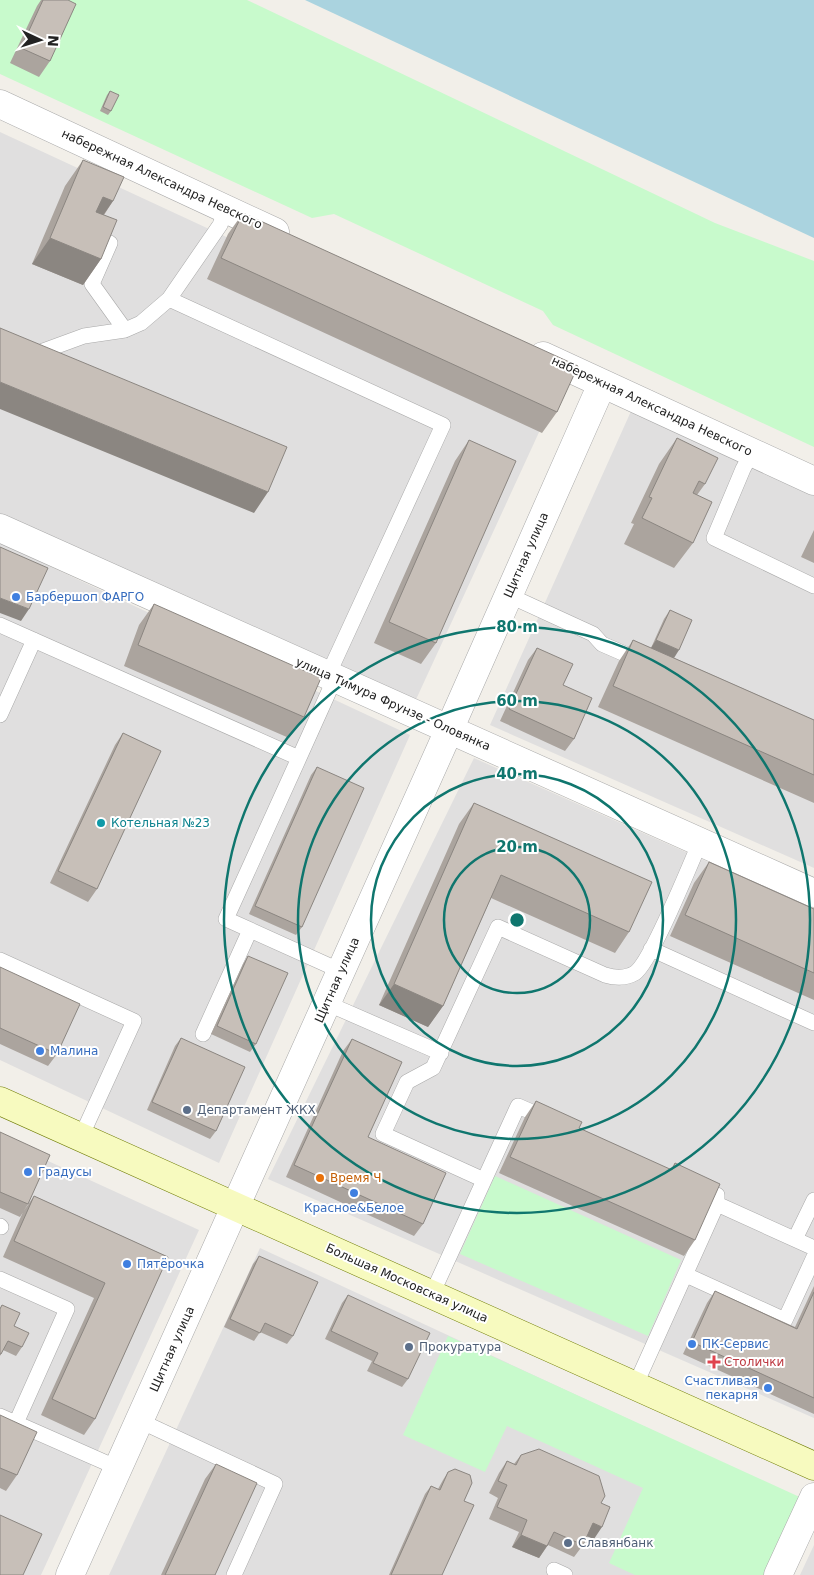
<svg xmlns="http://www.w3.org/2000/svg" width="814" height="1575" font-family="'DejaVu Sans',sans-serif">
	<style>
		.residential { fill: #e0dfdf }
		.park { fill: #c8facc }
		.water { fill: #aad3df }
		.lines { fill: none; stroke-linecap: round; stroke-linejoin: round }
		.lane-casing { stroke: #a9a9a9; stroke-width: 16 }
		.street-casing { stroke: #a9a9a9; stroke-width: 29 }
		.secondary-casing { stroke: #707d05; stroke-width: 29 }
		.lane { stroke: #fff; stroke-width: 15 }
		.street { stroke: #fff; stroke-width: 28 }
		.secondary { stroke: #f7fabf; stroke-width: 28 }
		.wall { fill: #aba49e }
		.shaded-wall { fill: #8b8681 }
		.building { fill: #c7bfb8; stroke: #8b8681 }
		.ring { fill: none; stroke: #0f766e; stroke-width: 2.5 }
		.shop-dot { fill: #3f7fe0; stroke: #fff; stroke-width: 2 }
		.culture-dot { fill: #0f9aa8; stroke: #fff; stroke-width: 2 }
		.service-dot { fill: #5c6f8a; stroke: #fff; stroke-width: 2 }
		.food-dot { fill: #e8710a; stroke: #fff; stroke-width: 2 }
		.health-dot { fill: #e0444e; stroke: #fff; stroke-width: 2 }
		.labels { text-anchor: middle; dominant-baseline: central; stroke-width: 4; stroke-linejoin: round; paint-order: stroke }
		.street-label { font-size: 12px; fill: #222; stroke: #fff }
		.shop-label { font-size: 12px; fill: #366cbe; stroke: #fff; text-anchor: start }
		.culture-label { font-size: 12px; fill: #0d838f; stroke: #fff; text-anchor: start }
		.service-label { font-size: 12px; fill: #4e5e75; stroke: #fff; text-anchor: start }
		.food-label { font-size: 12px; fill: #c56008; stroke: #fff; text-anchor: start }
		.health-label { font-size: 12px; fill: #be3a42; stroke: #fff; text-anchor: start }
		.centre { fill: #0f766e; stroke: #fff; stroke-width: 2.5 }
		.ring-label { font-size: 15px; text-anchor: middle; font-weight: bold; fill: #0f766e; stroke: #fff; stroke-width: 4; stroke-linejoin: round; paint-order: stroke }
	</style>
	<rect width="100%" height="100%" fill="#f2efe9"/>
	<!-- residential -->
	<path class="residential" d="M0,132L558,391L413,706L0,515Z
		M632,409L814,493V868L490,725Z
		M0,543L410,735L219,1163L0,1060Z
		M474,758L814,909V1418L268,1179Z
		M0,1139L199,1230L41,1575H0Z
		M260,1248L792,1495L755,1575H109Z
		M814,1545V1575H800Z"/>
	<!-- park -->
	<path class="park" d="M0,0H247L715,223L814,261V447L553,325L543,311L334,214L312,218L0,74Z
		M495,1176L681,1260L648,1336L460,1254Z
		M448,1336L804,1499L769,1575H635L609,1563L643,1488L507,1426L485,1472L403,1435Z"/>
	<!-- water -->
	<path class="water" d="M305,0H814V238Z"/>
	<g class="lines">
		<defs>
			<path id="lane" d="M110,243L92,284L125,330
				M169,299L220,225L226,209
				M43,351L84,336L125,330L141,323L169,299L443,425L328,675
				M752,452L743,469L714,538L814,586
				M508,595L593,634L602,644L641,661
				M0,625L299,758L335,678
				M0,715L34,640
				M299,758L226,919L341,971
				M651,949L814,1023
				M0,960L134,1021L81,1137
				M326,1003L441,1053
				M203,1034L250,930
				M484,1180L383,1134L407,1082L433,1068L498,927L605,975C615,978 625,979 635,973C651,962 690,865 700,842
				M717,1204L814,1248
				M0,1226L1,1227
				M795,1239L814,1200
				M686,1275L785,1320L814,1257
				M0,1279L67,1309L16,1423
				M432,1294L518,1106L548,1119
				M635,1386L717,1204V1195L697,1186
				M0,1416L118,1468
				M140,1421L275,1484L234,1575
				M554,1570L565,1575"/>
			<path id="street" d="M0,104L275,232
				M543,356L814,481
				M0,528L814,893
				M70,1575L441,748L602,384
				M778,1575L814,1497"/>
			<path id="secondary" d="M0,1101L814,1466"/>
		</defs>
		<!-- lane casing -->
		<use href="#lane" class="lane-casing"/>
		<!-- street casing -->
		<use href="#street" class="street-casing"/>
		<!-- secondary casing -->
		<use href="#secondary" class="secondary-casing"/>
		<!-- lane -->
		<use href="#lane" class="lane"/>
		<!-- street -->
		<use href="#street" class="street"/>
		<!-- secondary -->
		<use href="#secondary" class="secondary"/>
	</g>
	<!-- wall -->
	<path class="wall" d="M41,0H68L50,61L39,77L10,63L37,6Z
		M110,91L111,111L108,115L100,111L107,95Z
		M83,160L113,201L104,215L101,259L83,285L32,264L65,186Z
		M243,213L557,412L542,433L207,279L228,234Z
		M677,438L705,484L697,495L693,543L674,568L624,544L634,524L631,523L659,464Z
		M469,440L436,643L421,664L374,643L455,461Z
		M814,530V563L801,557Z
		M154,604L304,717L289,738L124,666L139,625Z
		M670,610L674,658L814,720V803L598,707L619,661L633,640L651,648L664,619Z
		M537,648L563,685L574,739L565,751L500,721L528,660Z
		M123,733L97,889L88,902L50,883L115,745Z
		M317,767L302,927L296,935L249,914L311,775Z
		M474,803L629,932L615,953L491,898L443,1006L428,1027L379,1005L459,824Z
		M709,862L814,909V1000L670,936L694,883Z
		M248,956L256,1044L250,1052L211,1034L243,964Z
		M0,967L57,1054L48,1066L0,1044Z
		M181,1038L216,1131L210,1139L147,1110L175,1046Z
		M352,1039L368,1137L423,1224L414,1236L286,1177L343,1051Z
		M536,1101L579,1128L670,1170L675,1163L695,1240L684,1256L499,1173L525,1117Z
		M0,1132L28,1204L20,1217L0,1208Z
		M34,1196L168,1257L95,1419L84,1435L41,1415L94,1298L3,1257L23,1212Z
		M259,1256L293,1336L287,1344L260,1332L254,1341L224,1327L253,1264Z
		M814,1286V1414L683,1354L707,1303L715,1291L795,1327Z
		M348,1295L408,1379L402,1387L367,1371L372,1361L325,1339L342,1303Z
		M2,1305L14,1326L22,1347L16,1356L3,1350L0,1356V1308Z
		M0,1415L17,1475L6,1491L0,1488Z
		M521,1455L601,1503L594,1539L587,1536L583,1545L574,1557L548,1545L539,1558L512,1547L519,1532L489,1519L498,1498L489,1493L499,1473L507,1461L514,1464Z
		M216,1464L215,1575H161L205,1479Z
		M448,1472L464,1501L442,1575H389L425,1494L431,1486L438,1489L443,1480Z"/>
	<!-- shaded-wall -->
	<path class="shaded-wall" d="M103,197L113,201L95,227L85,222Z
		M50,238L101,259L83,285L32,264Z
		M0,382L268,492L254,513L0,409Z
		M0,598L29,609L21,621L0,613Z
		M656,640L679,650L674,658L651,648Z
		M394,984L443,1006L428,1027L379,1005Z
		M593,1523L602,1527L594,1539L584,1535Z
		M521,1535L547,1546L539,1558L512,1547Z"/>
	<!-- building -->
	<path class="building" d="M43,0H68L76,4L50,61L21,48Z
		M110,91L119,95L111,111L103,107Z
		M83,160L124,177L113,201L103,197L96,212L117,220L101,259L50,238Z
		M243,213L578,366L557,412L221,258Z
		M0,328L287,447L268,492L0,382Z
		M677,438L718,458L705,484L699,481L693,493L712,502L693,543L642,518L652,498L649,497Z
		M469,440L516,461L436,643L389,622Z
		M0,547L48,568L29,609L0,598Z
		M154,604L321,678L304,717L138,645Z
		M670,610L692,620L679,650L656,640Z
		M633,640L814,720V775L613,686Z
		M537,648L573,664L563,685L592,698L574,739L509,709Z
		M123,733L161,751L97,889L58,871Z
		M317,767L364,788L302,927L255,906Z
		M474,803L652,882L629,932L501,875L443,1006L394,984Z
		M709,862L814,909V973L685,915Z
		M248,956L288,973L256,1044L217,1026Z
		M0,967L80,1004L57,1054L0,1028Z
		M181,1038L245,1067L216,1131L152,1102Z
		M352,1039L402,1062L368,1137L446,1173L423,1224L294,1165Z
		M536,1101L582,1122L579,1128L672,1170L675,1163L720,1184L695,1240L510,1157Z
		M0,1132L50,1155L28,1204L0,1192Z
		M34,1196L168,1257L95,1419L52,1399L105,1283L14,1241Z
		M259,1256L318,1282L293,1336L265,1323L260,1333L230,1319Z
		M715,1291L797,1329L814,1292V1398L692,1342Z
		M348,1295L430,1333L408,1379L373,1363L378,1353L331,1331Z
		M2,1305L20,1313L14,1326L29,1333L22,1347L8,1341L1,1354H0V1309Z
		M0,1415L37,1432L17,1475L0,1468Z
		M539,1449L599,1476L605,1496L601,1503L610,1507L602,1527L593,1523L583,1545L554,1532L547,1546L521,1535L527,1520L497,1507L507,1485L498,1481L507,1461L516,1465L521,1455Z
		M216,1464L257,1483L215,1575H165Z
		M455,1469L470,1475L472,1483L464,1501L474,1505L442,1575H391L431,1486L440,1490L448,1472Z
		M0,1515L42,1534L23,1575H0Z"/>
	<!-- distance rings -->
	<g class="ring">
		<circle cx="517" cy="920" r="73"/>
		<circle cx="517" cy="920" r="146"/>
		<circle cx="517" cy="920" r="219"/>
		<circle cx="517" cy="920" r="293"/>
	</g>
	<!-- markers -->
	<g class="shop-dot">
		<circle cx="16" cy="597" r="5"/>
		<circle cx="40" cy="1051" r="5"/>
		<circle cx="28" cy="1172" r="5"/>
		<circle cx="354" cy="1193" r="5"/>
		<circle cx="127" cy="1264" r="5"/>
		<circle cx="692" cy="1344" r="5"/>
		<circle cx="768" cy="1388" r="5"/>
	</g>
	<circle class="culture-dot" cx="101" cy="823" r="5"/>
	<g class="service-dot">
		<circle cx="187" cy="1110" r="5"/>
		<circle cx="409" cy="1347" r="5"/>
		<circle cx="568" cy="1543" r="5"/>
	</g>
	<circle class="food-dot" cx="320" cy="1178" r="5"/>
	<path class="health-dot" d="M711.5 1354.5h5v5h5v5h-5v5h-5v-5h-5v-5h5z"/>
	<g class="labels">
		<!-- street labels -->
		<g class="street-label">
			<text transform="translate(162 179) rotate(25)">набережная Александра Невского</text>
			<text transform="translate(652 406) rotate(25)">набережная Александра Невского</text>
			<text transform="translate(526 555) rotate(-66)">Щитная улица</text>
			<text transform="translate(393 704) rotate(24)">улица Тимура Фрунзе - Оловянка</text>
			<text transform="translate(337 980) rotate(-66)">Щитная улица</text>
			<text transform="translate(407 1283) rotate(24)">Большая Московская улица</text>
			<text transform="translate(172 1349) rotate(-66)">Щитная улица</text>
		</g>
		<!-- shop labels -->
		<g class="shop-label">
			<text x="26" y="597">Барбершоп ФАРГО</text>
			<text x="50" y="1051">Малина</text>
			<text x="38" y="1172">Градусы</text>
			<text x="354" y="1208" text-anchor="middle">Красное&amp;Белое</text>
			<text x="137" y="1264">Пятёрочка</text>
			<text x="702" y="1344">ПК-Сервис</text>
			<text x="758" y="1381" text-anchor="end">Счастливая<tspan x="758" dy="14">пекарня</tspan></text>
		</g>
		<!-- culture labels -->
		<g class="culture-label">
			<text x="111" y="823">Котельная №23</text>
		</g>
		<!-- service labels -->
		<g class="service-label">
			<text x="197" y="1110">Департамент ЖКХ</text>
			<text x="419" y="1347">Прокуратура</text>
			<text x="578" y="1543">Славянбанк</text>
		</g>
		<!-- food labels -->
		<g class="food-label">
			<text x="330" y="1178">Время Ч</text>
		</g>
		<!-- health labels -->
		<g class="health-label">
			<text x="724" y="1362">Столички</text>
		</g>
	</g>
	<circle cx="517" cy="920" r="8" class="centre"/>
	<g class="ring-label">
		<text x="517" y="632">80 m</text>
		<text x="517" y="706">60 m</text>
		<text x="517" y="779">40 m</text>
		<text x="517" y="852">20 m</text>
	</g>
	<!-- north arrow -->
	<g transform="translate(40 40) rotate(94)" stroke="#ffffff" stroke-width="4" paint-order="stroke">
	<path d="M0-4L9 19L0 12L-9 19Z" fill="#222222"/>
	<text y="-8" font-size="14" font-weight="bold" text-anchor="middle" fill="#222222">N</text>
	</g>
</svg>
